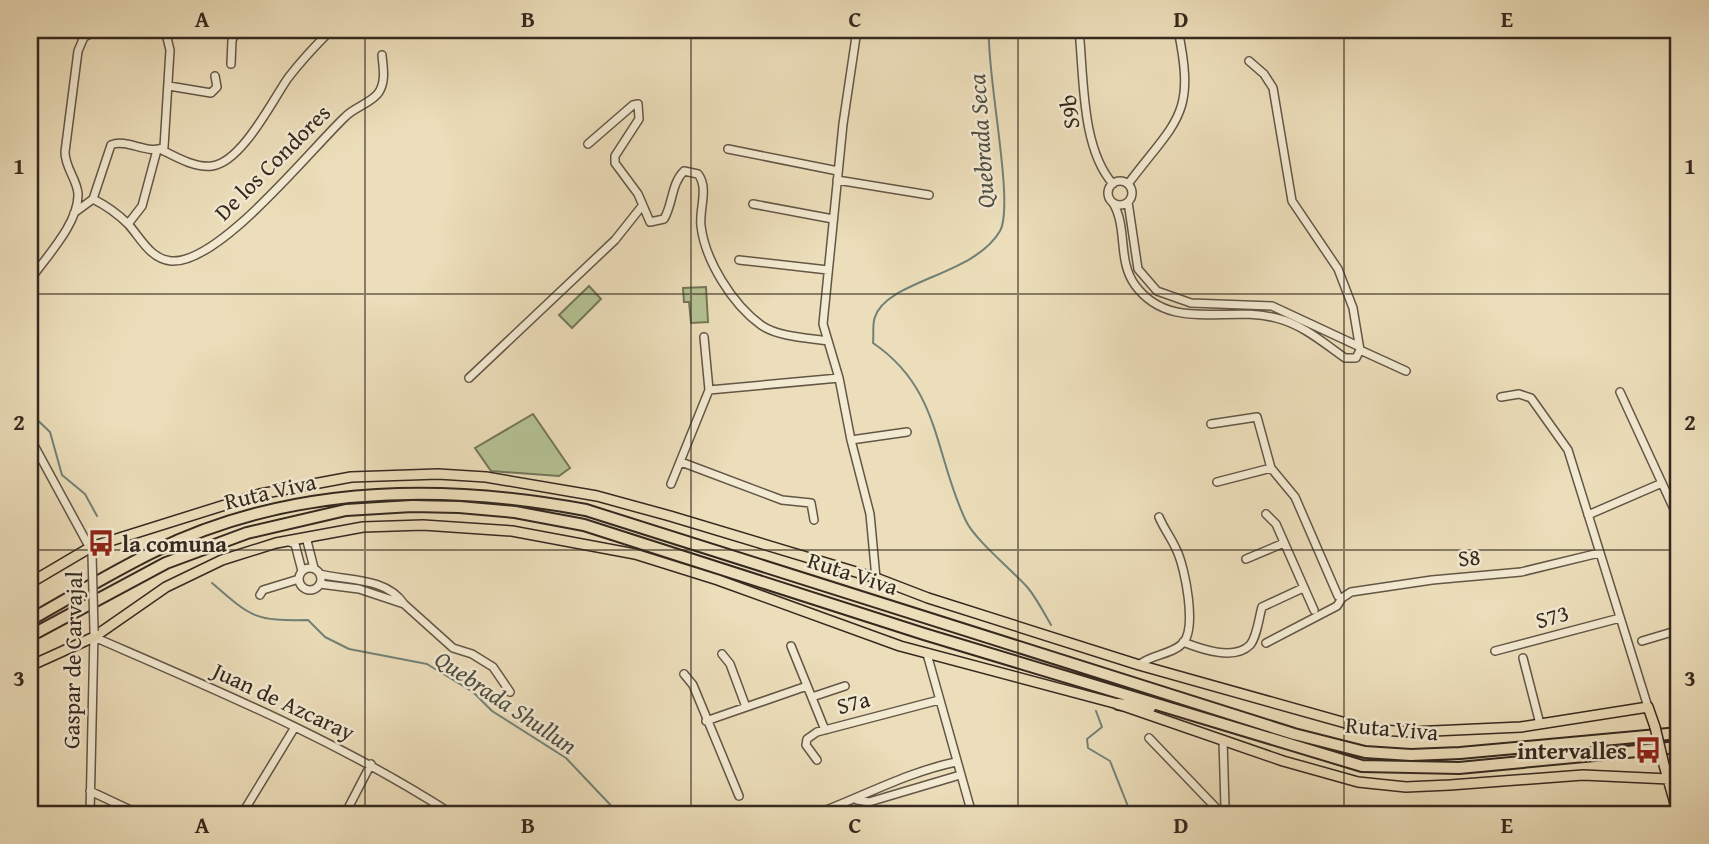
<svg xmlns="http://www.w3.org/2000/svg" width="1709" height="844" font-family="'Gentium Book Plus',serif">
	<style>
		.green { fill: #b4c293; stroke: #747659; stroke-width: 2 }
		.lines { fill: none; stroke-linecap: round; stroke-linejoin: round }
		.stream { stroke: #718178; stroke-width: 2 }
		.minor-casing { stroke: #635646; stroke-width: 10 }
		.major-casing { stroke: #35291f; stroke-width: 12 }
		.highway-casing { stroke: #35291f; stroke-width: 14 }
		.minor { stroke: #f3ead2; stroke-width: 7 }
		.major { stroke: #ecdeba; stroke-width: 9 }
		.highway { stroke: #ecdeba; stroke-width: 10 }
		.minor-bridge-casing { stroke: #635646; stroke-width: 10; stroke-linecap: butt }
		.major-bridge-casing { stroke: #35291f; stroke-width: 12; stroke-linecap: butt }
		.minor-bridge { stroke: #f3ead2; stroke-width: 7 }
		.major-bridge { stroke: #ecdeba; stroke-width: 9 }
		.grid { fill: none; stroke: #35291f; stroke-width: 2; stroke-opacity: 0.55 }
		.labels { text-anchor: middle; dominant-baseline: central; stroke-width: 5; stroke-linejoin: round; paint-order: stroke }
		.street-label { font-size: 23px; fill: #35291f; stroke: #f3ead2 }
		.poi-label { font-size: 23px; font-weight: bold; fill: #35291f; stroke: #f3ead2; text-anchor: start }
		.water-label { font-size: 24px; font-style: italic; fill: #4e4e44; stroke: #f3ead2 }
		.neatline { fill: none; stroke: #35291f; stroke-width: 2.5 }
		.grid-label { font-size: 23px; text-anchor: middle; font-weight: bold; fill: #35291f }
	</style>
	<rect width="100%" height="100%" fill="#ecdeba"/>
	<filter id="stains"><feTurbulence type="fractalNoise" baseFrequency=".00286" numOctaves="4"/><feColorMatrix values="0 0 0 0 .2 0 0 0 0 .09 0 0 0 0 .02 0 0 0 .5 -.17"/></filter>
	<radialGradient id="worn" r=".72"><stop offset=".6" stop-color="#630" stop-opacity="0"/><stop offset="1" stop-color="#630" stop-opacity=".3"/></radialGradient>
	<!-- green -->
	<path class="green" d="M589,286L601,299L572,328L559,315Z
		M706,287L708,322L691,323L689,302H684L683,288Z
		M533,414L570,468L559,476L491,471L475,448Z"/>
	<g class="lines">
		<!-- stream -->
		<path class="stream" d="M989,30C986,72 1015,204 1000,231C974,276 887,280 875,317C872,324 874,335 873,343C941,389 934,455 966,521C975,540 1012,570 1028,588C1037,599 1044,613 1051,625
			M30,413L50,432L62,475L85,494L97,516
			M212,583C252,618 255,621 308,620L325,637L349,649L427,664L473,692L492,711L566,758L619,814
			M1096,711L1102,727L1087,739L1088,748L1110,761L1131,814"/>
		<defs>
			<path id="minor" d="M207,30L219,33L237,31
				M857,30L843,124L823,324L839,378L851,440L870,514L876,578
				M1079,30C1084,77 1081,148 1113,184
				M1249,61L1264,74L1273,88L1292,201L1338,269L1353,308L1360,350L1406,371
				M231,64L232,40L237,31
				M169,86L211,93L217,87L215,76
				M588,144L633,105L638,104L639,119L615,156V163L638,194L650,222L664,219C673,204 671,184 684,171L698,174C709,188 699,209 701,226C705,260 732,304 761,325C778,337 808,338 828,341
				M728,149L838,171
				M162,150C176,157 195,168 212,166C242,162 272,101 288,78C301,61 316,45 331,30
				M837,180L929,195
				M1108 193a12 12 0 1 1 24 0a12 12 0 1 1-24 0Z
				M1128,184C1177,119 1196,116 1178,30
				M93,199C105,205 118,214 128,224C140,237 150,259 171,261C219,265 310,150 345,117C354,107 372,103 379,92C386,81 383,67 382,55
				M1128,202L1138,269L1157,291L1191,303L1272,306L1358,346
				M1113,203C1128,228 1117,260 1135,285C1170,333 1228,305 1276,318C1302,324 1325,344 1345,358H1356L1360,350
				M753,204L833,219
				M74,213L93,199L111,145C127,138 150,156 164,147L170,50L165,30
				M128,224L142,206L157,150
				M739,260L828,270
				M30,280C46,257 79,223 78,194C77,179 65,168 65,152L78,51L84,37L98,30
				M469,378L615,240L642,206
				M709,390L839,378
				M1620,392L1679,520
				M1501,397L1519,394L1531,398L1568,450L1648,707
				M1211,424L1257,417L1271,468L1295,497L1338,596L1342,598
				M30,438L91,550
				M851,440L907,432
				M681,462L782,500L811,503L814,520
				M1217,482L1271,468
				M671,484L709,390L704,337
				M1266,514L1276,524L1314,610
				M1588,515L1662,483
				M311,536L307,541L314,568
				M287,541L295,544L302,571
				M1246,559L1284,543
				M299 579a11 11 0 1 1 22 0a11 11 0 1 1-22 0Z
				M320,574C347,581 386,577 404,604
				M320,584L359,589L404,604L453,648L472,654L493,667L510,692
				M260,595L263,590L299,579
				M94,637C216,690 339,741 452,814
				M1642,641L1679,630
				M1183,642C1201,649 1234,661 1250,645C1257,637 1259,617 1262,607L1303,588
				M1266,643L1337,606L1342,598L1351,592L1432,580L1521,572L1599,553
				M791,646L825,730
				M1495,651L1620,618
				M722,654L730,664L746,707
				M927,654L972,814
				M1523,658L1540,724
				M1139,665C1151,654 1172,655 1183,643C1197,628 1185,568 1177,551C1172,539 1164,529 1159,517
				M684,674L693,685L739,796
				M812,697L845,686
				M706,721L807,686
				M1149,738L1219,811L1225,807L1223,740
				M817,760L806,745L807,739L817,732L939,700
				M90,791L139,814
				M857,800L869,802L960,775
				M90,814L94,633
				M242,814L295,727
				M345,814L371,764
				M816,814C862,797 907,772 956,762"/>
			<path id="major" d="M30,583L91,547L260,494L351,477L438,474L486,477L597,496L670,516L876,578L928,598L1139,665L1367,729L1411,732L1521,727L1648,707L1655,727
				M30,666L94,637L166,587L222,560L276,543L363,527L423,525L512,531L635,554L718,580L900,646L1118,704L1283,761L1358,782L1406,787L1450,785L1583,775L1669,779
				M1664,765L1678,814"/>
			<path id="highway" d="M30,620C71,597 112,572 155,551C290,485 441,483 586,510L1294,734L1365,752L1411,755L1460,753L1679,733
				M30,636L166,563L247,533L346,510L412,506L459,507L515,512L584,525L924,634L1362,766L1459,768L1679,747
				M1118,704L1150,708"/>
		</defs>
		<!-- minor casing -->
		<use href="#minor" class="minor-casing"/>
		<!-- major casing -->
		<use href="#major" class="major-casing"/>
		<!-- highway casing -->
		<use href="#highway" class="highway-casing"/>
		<!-- minor -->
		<use href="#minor" class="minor"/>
		<!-- major -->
		<use href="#major" class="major"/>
		<!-- highway -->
		<use href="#highway" class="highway"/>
		<defs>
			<path id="minor-bridge" d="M92,554L94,631"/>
			<path id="major-bridge" d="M1655,727L1664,765"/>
		</defs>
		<!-- minor-bridge casing -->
		<use href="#minor-bridge" class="minor-bridge-casing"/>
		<!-- major-bridge casing -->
		<use href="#major-bridge" class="major-bridge-casing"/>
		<!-- minor-bridge -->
		<use href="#minor-bridge" class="minor-bridge"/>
		<!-- major-bridge -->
		<use href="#major-bridge" class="major-bridge"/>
	</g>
	<!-- grid -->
	<path class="grid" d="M365,30V814M691,30V814M1018,30V814M1344,30V814M30,294H1679M30,550H1679"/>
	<!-- icons -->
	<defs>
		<symbol id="bus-bare" viewBox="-9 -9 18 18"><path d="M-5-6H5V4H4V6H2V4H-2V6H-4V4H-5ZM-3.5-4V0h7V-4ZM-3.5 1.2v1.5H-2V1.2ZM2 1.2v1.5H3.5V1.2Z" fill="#8f2418" stroke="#f3ead2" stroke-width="2.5" paint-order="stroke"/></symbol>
	</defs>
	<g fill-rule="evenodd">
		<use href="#bus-bare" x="82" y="524" width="38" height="38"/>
		<use href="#bus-bare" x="1629" y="731" width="38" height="38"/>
	</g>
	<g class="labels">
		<!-- street labels -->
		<g class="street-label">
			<text transform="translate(1069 112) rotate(-97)">S9b</text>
			<text transform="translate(272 162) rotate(-45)">De los Condores</text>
			<text transform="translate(270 491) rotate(-13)">Ruta Viva</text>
			<text transform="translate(1469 557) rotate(-6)">S8</text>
			<text transform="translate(853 573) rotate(18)">Ruta Viva</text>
			<text transform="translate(1552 616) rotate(-16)">S73</text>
			<text transform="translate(72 660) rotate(-89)">Gaspar de Carvajal</text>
			<text transform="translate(284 701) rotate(25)">Juan de Azcaray</text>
			<text transform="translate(853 702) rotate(-15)">S7a</text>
			<text transform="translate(1392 728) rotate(5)">Ruta Viva</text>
		</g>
		<!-- poi labels -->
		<g class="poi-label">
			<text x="122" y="543">la comuna</text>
			<text x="1627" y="750" text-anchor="end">intervalles</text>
		</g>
		<!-- water labels -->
		<g class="water-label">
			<text transform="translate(981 141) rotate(-94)">Quebrada Seca</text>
			<text transform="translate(506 702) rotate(34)">Quebrada Shullun</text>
		</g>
	</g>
	<!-- margin -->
	<rect width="1709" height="844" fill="none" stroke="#ecdeba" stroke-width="77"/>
	<rect x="38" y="38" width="1632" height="768" class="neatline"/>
	<g class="grid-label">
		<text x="202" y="27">A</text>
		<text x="528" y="27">B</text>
		<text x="855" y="27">C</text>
		<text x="1181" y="27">D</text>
		<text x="1507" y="27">E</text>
		<text x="19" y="174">1</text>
		<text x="1690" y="174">1</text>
		<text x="19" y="430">2</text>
		<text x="1690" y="430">2</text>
		<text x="19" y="686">3</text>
		<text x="1690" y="686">3</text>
		<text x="202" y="833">A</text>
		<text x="528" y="833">B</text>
		<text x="855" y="833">C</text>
		<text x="1181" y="833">D</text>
		<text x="1507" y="833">E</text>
	</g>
	<rect width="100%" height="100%" filter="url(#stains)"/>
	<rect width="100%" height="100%" fill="url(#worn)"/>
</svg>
